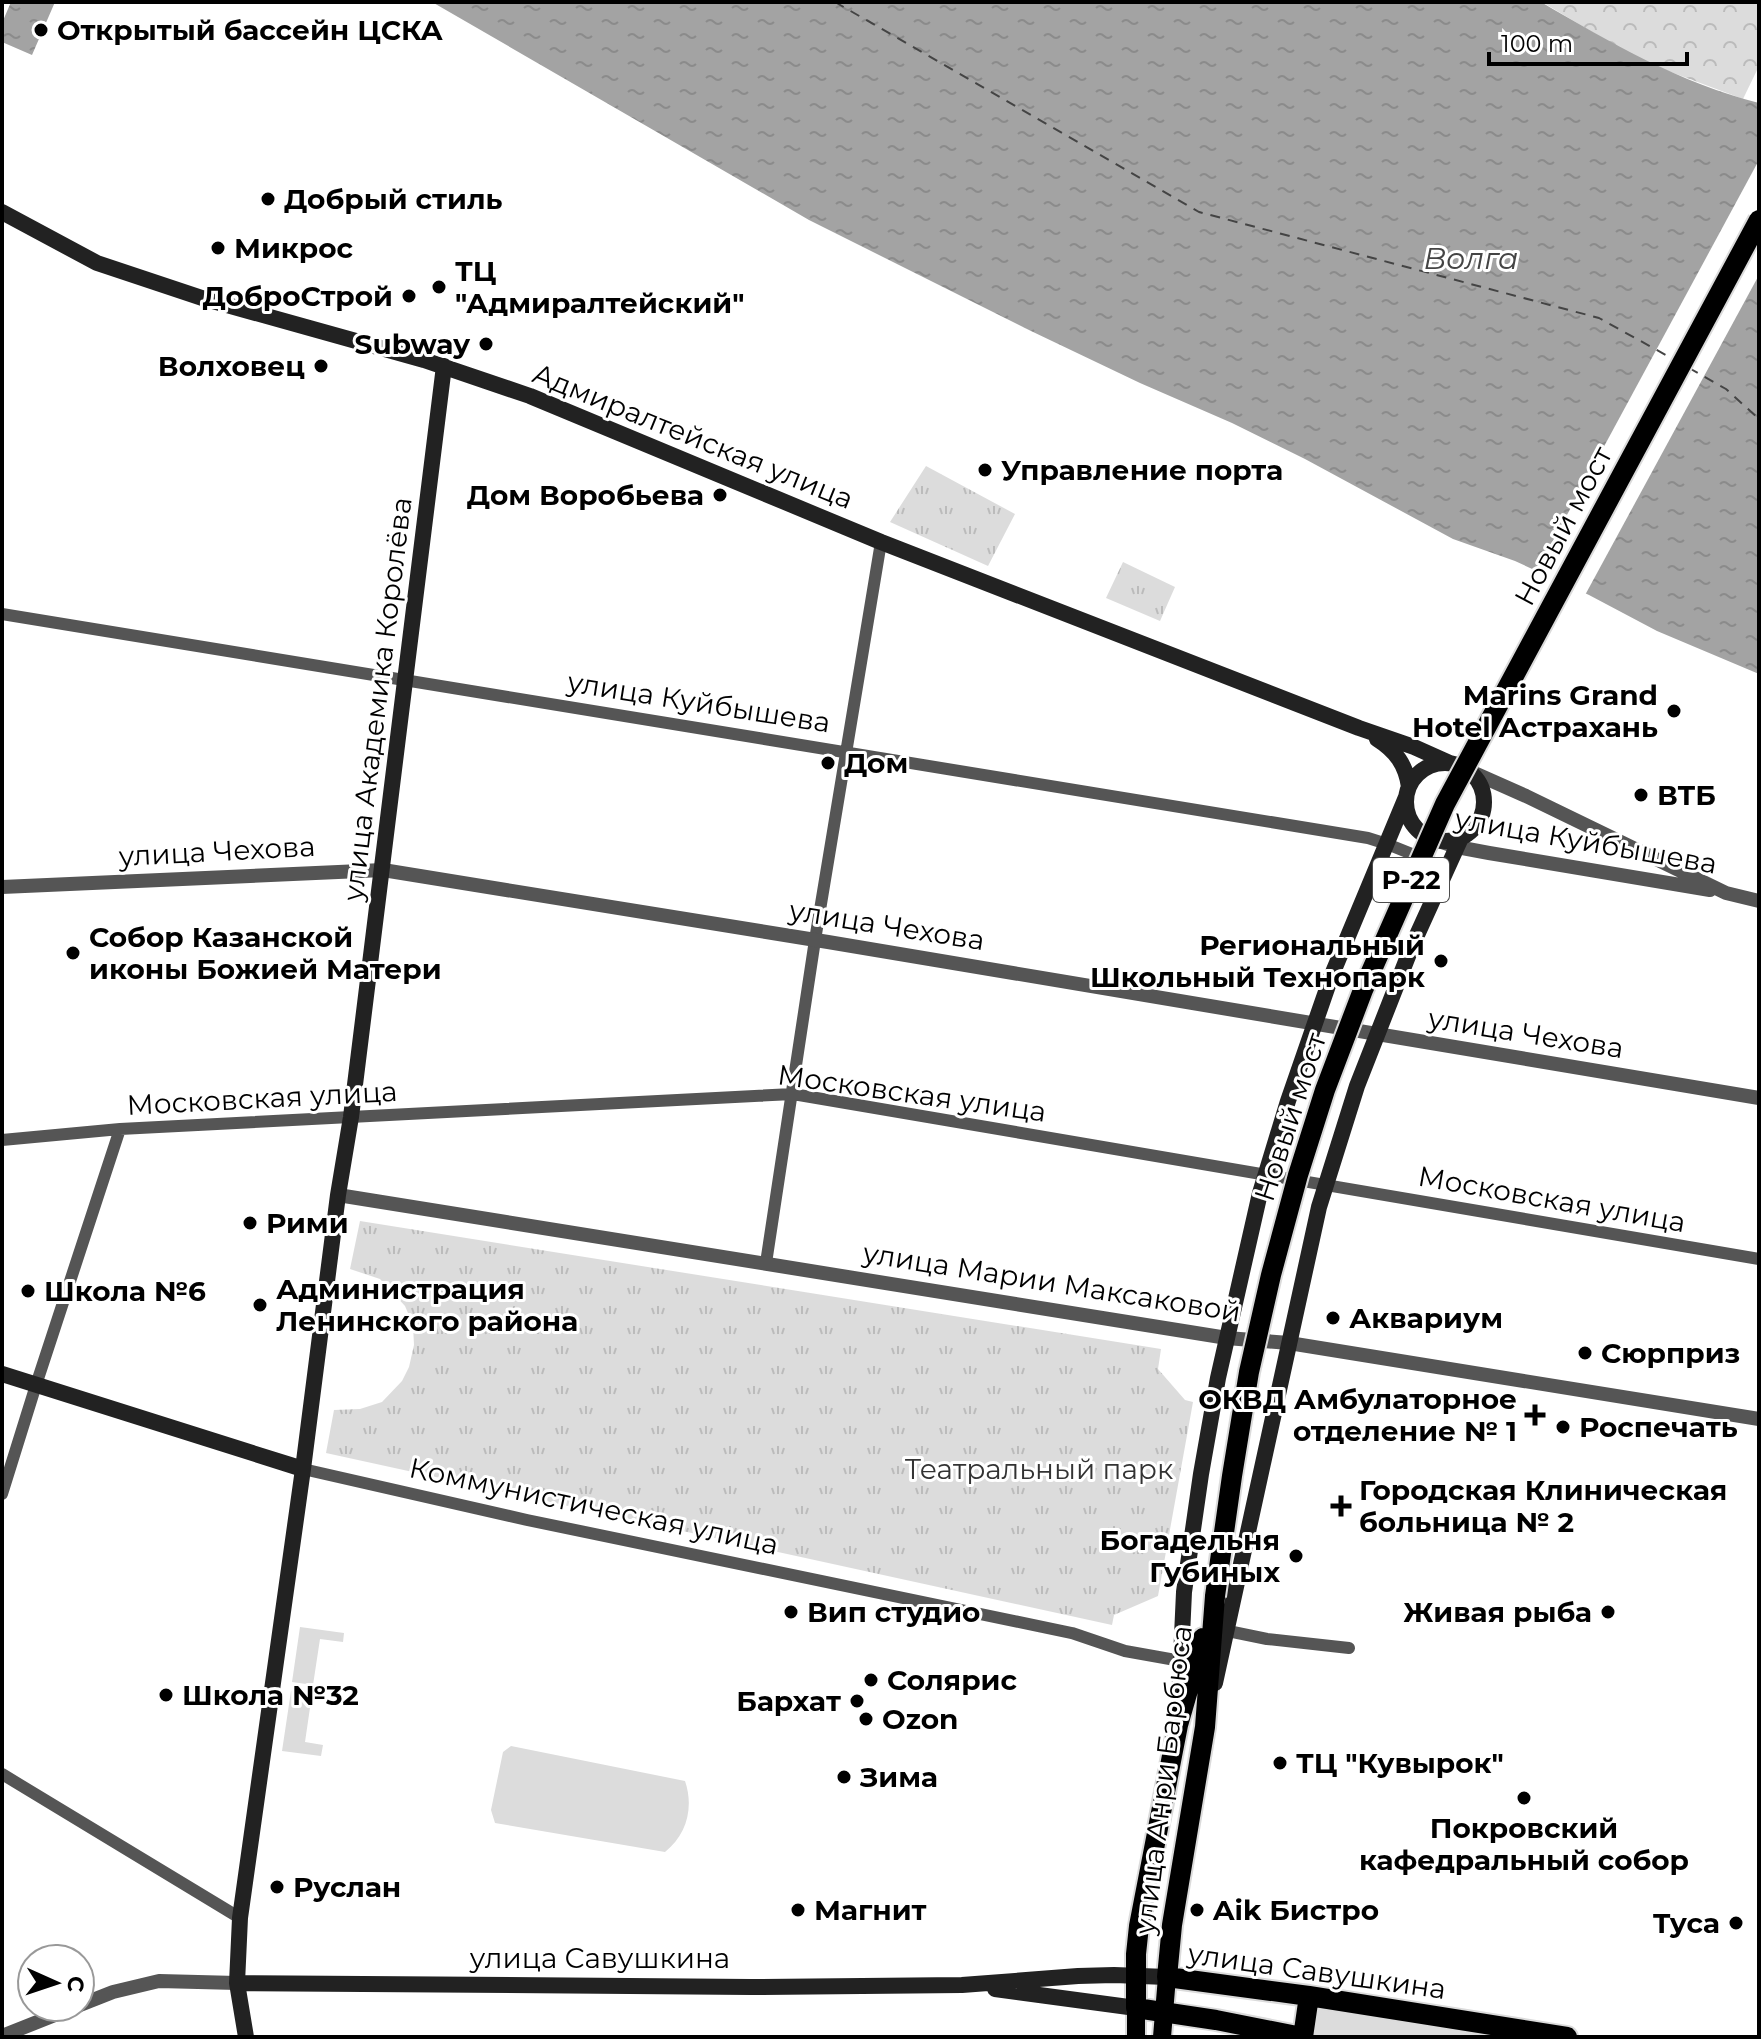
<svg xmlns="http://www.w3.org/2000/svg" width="1761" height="2039" font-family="Montserrat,sans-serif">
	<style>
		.green { fill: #dcdcdc }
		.forest { fill: url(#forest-crowns) }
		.park { fill: url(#park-tufts) }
		.water { fill: url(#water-ripples) }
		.pier { fill: #fff }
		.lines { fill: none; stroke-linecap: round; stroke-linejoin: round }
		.ferry { stroke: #444; stroke-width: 2; stroke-dasharray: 10 8; stroke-linecap: butt }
		.primary-casing { stroke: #dbdbdb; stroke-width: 22 }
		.trunk-casing { stroke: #dbdbdb; stroke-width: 24 }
		.minor { stroke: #555; stroke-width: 12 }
		.tertiary { stroke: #555; stroke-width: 14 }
		.secondary { stroke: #222; stroke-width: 16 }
		.primary { stroke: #000; stroke-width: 18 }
		.trunk { stroke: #000; stroke-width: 20 }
		.trunk-bridge-casing { stroke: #dbdbdb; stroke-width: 24; stroke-linecap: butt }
		.trunk-bridge { stroke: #000; stroke-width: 20 }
		.poi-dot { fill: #000; stroke: #fff; stroke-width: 3 }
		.labels { text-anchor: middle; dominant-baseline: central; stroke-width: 6; stroke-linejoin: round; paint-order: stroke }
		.shield { fill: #fff; stroke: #4c4c4c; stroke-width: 2 }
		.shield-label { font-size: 26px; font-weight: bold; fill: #000 }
		.poi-label { font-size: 28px; font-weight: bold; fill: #000; stroke: #fff; text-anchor: start }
		.street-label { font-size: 28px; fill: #000; stroke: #fff }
		.park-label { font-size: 28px; fill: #333; stroke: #fff }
		.water-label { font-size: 30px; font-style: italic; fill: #444; stroke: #fff }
	</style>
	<defs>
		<pattern id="forest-crowns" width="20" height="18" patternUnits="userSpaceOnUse" patternTransform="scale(2)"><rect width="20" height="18" fill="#dcdcdc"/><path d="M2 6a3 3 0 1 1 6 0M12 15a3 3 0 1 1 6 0" fill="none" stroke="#bbb"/></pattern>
		<pattern id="park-tufts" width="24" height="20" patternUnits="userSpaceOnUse" patternTransform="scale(2)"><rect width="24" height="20" fill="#dcdcdc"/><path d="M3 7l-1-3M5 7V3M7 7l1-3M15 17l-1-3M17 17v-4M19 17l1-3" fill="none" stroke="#bbb"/></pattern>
		<pattern id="water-ripples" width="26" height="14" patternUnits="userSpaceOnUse" patternTransform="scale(2)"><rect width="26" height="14" fill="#a3a3a3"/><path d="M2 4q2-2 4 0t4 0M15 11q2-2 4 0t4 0" fill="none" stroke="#8b8b8b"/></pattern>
	</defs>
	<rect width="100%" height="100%" fill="#fff"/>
	<!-- green -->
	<path class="green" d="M300,1627L344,1633L343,1642L320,1639L313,1685L292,1682Z
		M291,1691L312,1694L305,1742L323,1745L321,1756L282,1751Z
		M511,1746L685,1781C694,1807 687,1835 665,1852L495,1823L491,1810L503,1752Z
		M1309,1996L1567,2037H1303Z"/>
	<!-- forest -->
	<path class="forest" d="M1542,2H1759V66L1743,99L1652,65L1614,45Z"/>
	<!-- park -->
	<path class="park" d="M926,466L1015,514L988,566L890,522Z
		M1123,562L1175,587L1160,621L1106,598Z
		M360,1221L1161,1349L1158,1369L1185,1400L1193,1402L1158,1596L1114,1615L1112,1625L326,1453L334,1410L360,1409L382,1402L402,1381L409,1367L414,1345L413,1325L405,1306L380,1279L350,1269Z"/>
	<!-- water -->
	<path class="water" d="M11,2H55L32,55L2,42V23Z
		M432,2H1541C1611,43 1680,83 1759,103V674L1657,631L1589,595L1515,561L1453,539L1305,459L1232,423L1140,383L1031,331L809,220Z"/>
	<!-- pier -->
	<path class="pier" d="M1759,160V275L1584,597L1535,574Z"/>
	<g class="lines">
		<!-- ferry -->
		<path class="ferry" d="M835,2L1199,212L1599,318L1673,359
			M1689,368L1726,389L1759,419"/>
		<defs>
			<path id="primary" d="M1136,2008V2037
				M1162,2037L1167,1977"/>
			<path id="trunk" d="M1215,1596L1205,1727L1172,1925L1167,1977L1309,1996L1567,2037
				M1203,1638L1178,1725L1139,1926L1136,1954V2008L1216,2020L1302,2037
				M1303,2037L1309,1996"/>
		</defs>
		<!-- primary casing -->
		<use href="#primary" class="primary-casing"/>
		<!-- trunk casing -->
		<use href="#trunk" class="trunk-casing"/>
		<!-- minor -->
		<path class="minor" d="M2,614L1368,838L1387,844L1447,868
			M2,1140L120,1129L793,1094L1759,1259
			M766,1263L815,940L881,542
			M303,1469L527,1520L1072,1633L1125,1651L1181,1661
			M2,1494L36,1385L120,1129
			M1228,1631L1267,1639L1349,1648
			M2,1774L240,1918"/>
		<!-- tertiary -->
		<path class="tertiary" d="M1463,768L1526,796L1726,893L1759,901
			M1436,840L1457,847L1489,853L1710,890
			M2,887L383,870L828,942L1759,1098
			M338,1195L1227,1338L1289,1343L1759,1419
			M80,2005L113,1992L159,1981L237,1983
			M2,2036L75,2007"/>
		<!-- secondary -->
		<path class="secondary" d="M2,212L97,263L202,298L424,360L530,396L881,542L1359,728L1414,747L1452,764
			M1377,739C1396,751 1406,765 1409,787
			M1406 802a39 39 0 1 1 78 0a39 39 0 1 1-78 0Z
			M2,1374L303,1469
			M1215,1683L1319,1207L1357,1086L1412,946L1461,838
			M1179,1701L1184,1592L1201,1474L1218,1378L1260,1193L1288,1101L1331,977L1406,797
			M237,1983L751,1987L962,1985L1078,1976L1114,1975L1167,1977
			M995,1989L1136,2008
			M246,2037L237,1983L240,1918L303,1469L338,1195L351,1117L444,366"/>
		<!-- primary -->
		<use href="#primary" class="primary"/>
		<!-- trunk -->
		<use href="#trunk" class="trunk"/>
		<defs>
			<path id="trunk-bridge" d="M1215,1596L1232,1476L1249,1372L1271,1275L1298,1175L1325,1090L1363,990L1445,804L1759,220"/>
		</defs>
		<!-- trunk-bridge casing -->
		<use href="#trunk-bridge" class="trunk-bridge-casing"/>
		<!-- trunk-bridge -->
		<use href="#trunk-bridge" class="trunk-bridge"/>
	</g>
	<!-- markers -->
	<g class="poi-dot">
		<circle cx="41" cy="30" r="8"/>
		<circle cx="268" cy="199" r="8"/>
		<circle cx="218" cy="248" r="8"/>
		<circle cx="439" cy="287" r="8"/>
		<circle cx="409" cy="296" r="8"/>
		<circle cx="486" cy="344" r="8"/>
		<circle cx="321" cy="366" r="8"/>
		<circle cx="985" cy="470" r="8"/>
		<circle cx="720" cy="495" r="8"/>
		<circle cx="1674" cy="711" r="8"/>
		<circle cx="828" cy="763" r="8"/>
		<circle cx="1641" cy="795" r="8"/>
		<circle cx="73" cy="953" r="8"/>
		<circle cx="1441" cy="961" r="8"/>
		<circle cx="250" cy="1223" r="8"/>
		<circle cx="28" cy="1291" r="8"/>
		<circle cx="260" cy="1305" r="8"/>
		<circle cx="1333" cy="1318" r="8"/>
		<circle cx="1585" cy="1353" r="8"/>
		<path d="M1531 1403h8v8h8v8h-8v8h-8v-8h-8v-8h8z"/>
		<circle cx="1563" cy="1427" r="8"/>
		<path d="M1337 1494h8v8h8v8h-8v8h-8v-8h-8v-8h8z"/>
		<circle cx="1296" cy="1556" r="8"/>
		<circle cx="791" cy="1612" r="8"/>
		<circle cx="1608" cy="1612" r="8"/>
		<circle cx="871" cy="1680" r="8"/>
		<circle cx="166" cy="1695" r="8"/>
		<circle cx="857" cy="1701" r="8"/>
		<circle cx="866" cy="1719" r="8"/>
		<circle cx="1280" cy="1763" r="8"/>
		<circle cx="844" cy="1777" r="8"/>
		<circle cx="1524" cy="1798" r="8"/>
		<circle cx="277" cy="1887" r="8"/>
		<circle cx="798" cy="1910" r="8"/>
		<circle cx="1197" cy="1910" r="8"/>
		<circle cx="1736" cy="1923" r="8"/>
	</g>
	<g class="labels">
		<!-- shield labels -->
		<rect class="shield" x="1373" y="858" width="76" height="44" rx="6"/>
		<g class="shield-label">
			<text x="1411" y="880">Р-22</text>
		</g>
		<!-- poi labels -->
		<g class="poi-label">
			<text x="57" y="30">Открытый бассейн ЦСКА</text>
			<text x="284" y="199">Добрый стиль</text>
			<text x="234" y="248">Микрос</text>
			<text x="455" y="271">ТЦ<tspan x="455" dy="32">"Адмиралтейский"</tspan></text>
			<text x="393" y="296" text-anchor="end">ДоброСтрой</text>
			<text x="470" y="344" text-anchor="end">Subway</text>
			<text x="305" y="366" text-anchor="end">Волховец</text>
			<text x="1001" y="470">Управление порта</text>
			<text x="704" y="495" text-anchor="end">Дом Воробьева</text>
			<text x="1658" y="695" text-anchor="end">Marins Grand<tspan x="1658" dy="32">Hotel Астрахань</tspan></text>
			<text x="844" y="763">Дом</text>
			<text x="1657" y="795">ВТБ</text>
			<text x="89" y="937">Собор Казанской<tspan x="89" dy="32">иконы Божией Матери</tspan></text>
			<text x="1425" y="945" text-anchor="end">Региональный<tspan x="1425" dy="32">Школьный Технопарк</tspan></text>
			<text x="266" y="1223">Рими</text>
			<text x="276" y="1289">Администрация<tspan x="276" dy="32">Ленинского района</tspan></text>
			<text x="44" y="1291">Школа №6</text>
			<text x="1349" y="1318">Аквариум</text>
			<text x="1601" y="1353">Сюрприз</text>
			<text x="1517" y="1399" text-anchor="end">ОКВД Амбулаторное<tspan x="1517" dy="32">отделение № 1</tspan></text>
			<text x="1579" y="1427">Роспечать</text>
			<text x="1359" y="1490">Городская Клиническая<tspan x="1359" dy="32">больница № 2</tspan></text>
			<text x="1280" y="1540" text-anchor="end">Богадельня<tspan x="1280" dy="32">Губиных</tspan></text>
			<text x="807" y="1612">Вип студио</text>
			<text x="1592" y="1612" text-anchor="end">Живая рыба</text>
			<text x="887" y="1680">Солярис</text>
			<text x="182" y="1695">Школа №32</text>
			<text x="841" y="1701" text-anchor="end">Бархат</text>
			<text x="882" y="1719">Ozon</text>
			<text x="1296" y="1763">ТЦ "Кувырок"</text>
			<text x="860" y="1777">Зима</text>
			<text x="1524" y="1828" text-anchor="middle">Покровский<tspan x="1524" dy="32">кафедральный собор</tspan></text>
			<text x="293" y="1887">Руслан</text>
			<text x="814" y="1910">Магнит</text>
			<text x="1213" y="1910">Aik Бистро</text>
			<text x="1720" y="1923" text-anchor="end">Туса</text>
		</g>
		<!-- street labels -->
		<g class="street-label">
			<text transform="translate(693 436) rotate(22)">Адмиралтейская улица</text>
			<text transform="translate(1563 526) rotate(-62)">Новый мост</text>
			<text transform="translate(377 699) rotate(-83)">улица Академика Королёва</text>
			<text transform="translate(699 702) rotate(9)">улица Куйбышева</text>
			<text transform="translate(1586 841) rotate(10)">улица Куйбышева</text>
			<text transform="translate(217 851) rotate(-3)">улица Чехова</text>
			<text transform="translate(887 925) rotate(9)">улица Чехова</text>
			<text transform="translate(1526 1033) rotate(9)">улица Чехова</text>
			<text transform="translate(912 1093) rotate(8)">Московская улица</text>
			<text transform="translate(262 1098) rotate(-3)">Московская улица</text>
			<text transform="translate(1290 1117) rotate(-72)">Новый мост</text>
			<text transform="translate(1552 1199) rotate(10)">Московская улица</text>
			<text transform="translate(1052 1282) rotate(9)">улица Марии Максаковой</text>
			<text transform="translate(594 1506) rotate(12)">Коммунистическая улица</text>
			<text transform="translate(1163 1780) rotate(-83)">улица Анри Барбюса</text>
			<text x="600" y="1958">улица Савушкина</text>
			<text transform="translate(1317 1971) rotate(8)">улица Савушкина</text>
		</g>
		<!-- park labels -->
		<g class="park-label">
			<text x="1039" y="1469">Театральный парк</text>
		</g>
		<!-- water labels -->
		<g class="water-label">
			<text x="1471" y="258">Волга</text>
		</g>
	</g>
	<!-- border -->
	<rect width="1761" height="2039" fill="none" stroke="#000000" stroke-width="8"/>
	<!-- north arrow -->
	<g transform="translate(56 1983) rotate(93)"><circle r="38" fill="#ffffff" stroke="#999999" stroke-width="2"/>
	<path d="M0-6L14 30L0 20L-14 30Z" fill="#000000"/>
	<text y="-12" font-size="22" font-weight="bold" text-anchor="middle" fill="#000000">С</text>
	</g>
	<!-- scale -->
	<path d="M1489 52v12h198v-12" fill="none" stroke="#000000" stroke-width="4"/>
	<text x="1501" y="52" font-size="24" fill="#000000" stroke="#ffffff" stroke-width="6" paint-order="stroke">100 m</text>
</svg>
